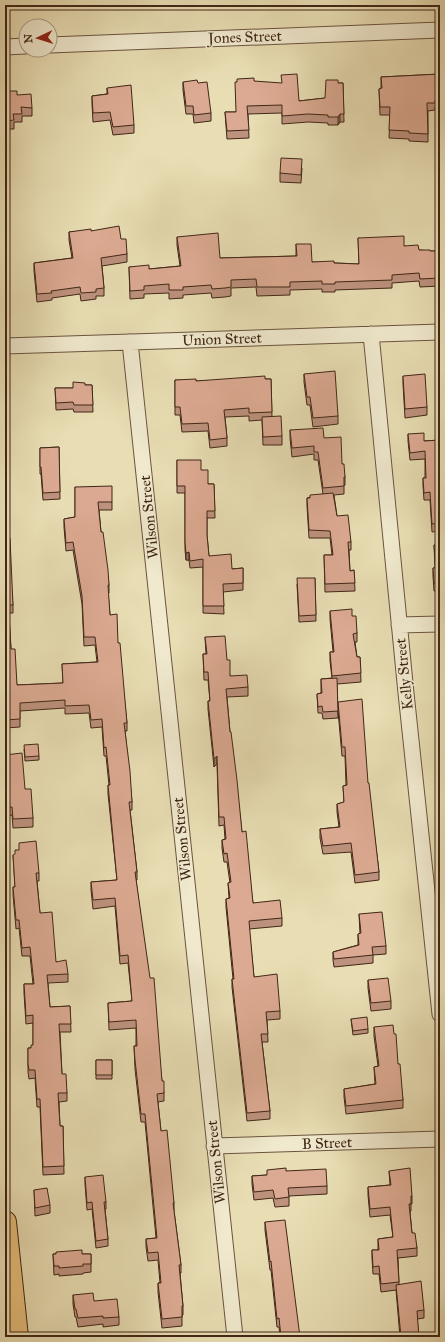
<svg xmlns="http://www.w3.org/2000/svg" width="445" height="1342" font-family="'IM FELL Great Primer',serif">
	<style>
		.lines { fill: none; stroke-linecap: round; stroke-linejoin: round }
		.street-casing { stroke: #6b543e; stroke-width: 17 }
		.primary-casing { stroke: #412717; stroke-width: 24 }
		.street { stroke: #f0e9ce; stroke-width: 15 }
		.primary { stroke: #e4be7a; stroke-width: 22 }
		.wall { fill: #bd927e; stroke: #412717 }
		.shaded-wall { fill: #9a7766; stroke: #412717 }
		.building { fill: #dcaa92; stroke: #412717 }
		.labels { text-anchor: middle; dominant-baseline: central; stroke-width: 3; stroke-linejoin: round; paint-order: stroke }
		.street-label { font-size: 15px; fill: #412717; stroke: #f0e9ce }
	</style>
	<rect width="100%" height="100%" fill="#e8ddb3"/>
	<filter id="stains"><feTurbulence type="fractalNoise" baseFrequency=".005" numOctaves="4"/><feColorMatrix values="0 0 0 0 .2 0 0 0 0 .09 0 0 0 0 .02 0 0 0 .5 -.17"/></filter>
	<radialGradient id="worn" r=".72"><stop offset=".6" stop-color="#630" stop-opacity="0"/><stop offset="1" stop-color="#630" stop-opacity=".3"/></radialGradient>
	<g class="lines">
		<defs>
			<path id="street" d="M50,45L440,30
				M5,47L26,46
				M371,334L406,693L440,1014
				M130,342L235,1337
				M5,346L440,332
				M399,625L440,624
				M214,1146L440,1139"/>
			<path id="primary" d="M5,1222L17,1337"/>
		</defs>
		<!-- street casing -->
		<use href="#street" class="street-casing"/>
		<!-- primary casing -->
		<use href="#primary" class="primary-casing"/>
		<!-- street -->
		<use href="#street" class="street"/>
		<!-- primary -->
		<use href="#primary" class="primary"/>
	</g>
	<!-- wall -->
	<path class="wall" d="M250,5H266L250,6Z
		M440,74V107H435V110L428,111V142L409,141V139L389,138L390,115H380L379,89L381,88V77Z
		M254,81L299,101L325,98L338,83H343L344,122H340L338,125H328V123L308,122L282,124V113L248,114L249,138L227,139L225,112H236Z
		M183,82L211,113V121L194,123L193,114H186L183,90Z
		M107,88L134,125V133L113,135L110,120L93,122L92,104V96L107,94Z
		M5,91L17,95L32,108V116H22V122H14V129H5Z
		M302,168L301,183L280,182V173Z
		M91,231L121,239L127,254V262L102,266L104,288V296H96V299L81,301L80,294L52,298V300L37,302L34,271V263L72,258L69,240V232Z
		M177,237L220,258L296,256V244L312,262L359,264L358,238L404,246L419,250L430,251H440V286L420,287L419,281L392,283V288L335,290V292H322V289L290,290V295L257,296L256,287L231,288V296L225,297L212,298L211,293L183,295V298L169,299V293L144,294V298L130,299L129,267L149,269L180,266L177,245Z
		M304,374L338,416V424L313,427L310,405H307L304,382Z
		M403,376L427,407V415L405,418L403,384Z
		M265,379H271L272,417L282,436V445H263L262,420L249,421V416L225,417L227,438V446L210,448L208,431L182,432L180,415H175V380L196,381Z
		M85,385H92L93,412H74L73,409L56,410L55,388H73Z
		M290,430L324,438L342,464L345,477V485H344V494L334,495L337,516L351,542V550H349L350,571L354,570L355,591L325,592L324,555H332L330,538H309L307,506V498L323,494L318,460H314V454L292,457L290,438Z
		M408,434L424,441L440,440V531L432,532L430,500H424L423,486V478H425V459L410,460L408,441Z
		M59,447L60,499L43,500L41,474H40V448Z
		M177,460L201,470L208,484H214L215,518H207V535L209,556L232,569L243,568V590L223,592L224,614L203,613V567L190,568L189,560H186L185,550V493H177Z
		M75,487L112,502V510H99L101,532L109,585V593H108L110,615L118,643L127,723V731H125L132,802V810H130L137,872V880H136L162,1081L164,1093V1101L158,1102L161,1131L174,1203V1211L181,1265V1273H180L183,1306V1315H182V1326L162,1328L158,1292V1283H160L158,1260L148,1261L146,1247V1239L156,1238L145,1122H141L135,1069L134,1046H136V1028L109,1030L108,1003L132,1001L128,963L120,964L115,906L93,909L91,890V882L117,880L108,794V785H109L106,756H104L102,727L91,728L89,713L65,714V708L20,711V727L5,728V538L13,605V613H9L11,649L17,685L63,683L62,664L97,662L95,645L84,646L82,604L73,550L66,551L64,527V519L75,517Z
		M434,545H440V591H434L433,576V568H435Z
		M315,578L316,621L299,622L297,584Z
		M330,611L352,616L357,633V642H355L357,657H360L361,682L337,684L338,718L323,719L322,713H318L317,694L321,693V679L332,678L330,661V652H333L330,619Z
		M205,637L227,660L230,676L248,687V696L227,697L230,732L242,832L253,903L282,918V926L249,929L254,977L280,1011V1019L267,1020L268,1042H262L270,1111V1119L247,1121L232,987V979H233L226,907V899L229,898L228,883H230L227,862H224L222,848V840L225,839L224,825L219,826L217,764L214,767L208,709V701H210L208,680H204L203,654H206Z
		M338,702L368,783L379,872V880L355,883L351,852L323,854L320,838V829L339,827L337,812V804L344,802L343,786L346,785L345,756H342L338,711Z
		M24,749L39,756V760L25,761Z
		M5,755L25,789L33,818V827L13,828L12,815L8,816L5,782Z
		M13,855L39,873V881H37L40,913L56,962L68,974V982L48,983L50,1007L70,1006L71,1032H60L62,1074L67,1093V1101L59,1102L60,1126H63L64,1174L43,1175L40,1107H37L35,1078L29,1079L28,1072V1048H31L33,1045V1023L26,1024L24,993V984H33L30,956H22L19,928L16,929L13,895V887H15Z
		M359,914L386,946V954L373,955V963L334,967L333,960V952L358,945V934H360Z
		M368,980L391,1001V1009L371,1011L368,988Z
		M351,1019L368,1029V1033L353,1035Z
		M374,1027L398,1064L403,1100V1108L346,1114L344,1097V1089L375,1084L374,1067L378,1066L374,1036Z
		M96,1060H112V1079H96Z
		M286,1171L327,1186V1194L289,1196V1206L275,1207L273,1198L254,1200L252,1184V1176L267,1175Z
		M389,1171L412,1196V1204H411V1211L410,1212L412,1233L417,1248V1256L398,1258L399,1284L424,1310V1318L417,1319L419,1337H400L396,1290L381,1292L379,1274H373L372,1258V1250H378V1239L393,1237L390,1215L370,1217L368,1195V1187L390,1185Z
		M85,1177L106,1202V1209H105L108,1239V1246L96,1248L92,1209L87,1210L85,1184Z
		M34,1190L50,1205V1213L35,1216Z
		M265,1222L300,1337H280L279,1327H277L271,1270H270L265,1230Z
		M53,1254H91V1272L83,1273V1274L59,1276V1274L54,1275Z
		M73,1295L94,1301L119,1317V1325L103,1327V1324L78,1327L76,1317H75L73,1304Z"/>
	<!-- shaded-wall -->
	<path class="shaded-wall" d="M340,114V122L338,125V117Z
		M189,552V560H186V553Z
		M217,756V764L214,767V759Z"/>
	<!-- building -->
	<path class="building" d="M297,74L299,101L325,98L326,80H338V83H343L344,114H340L338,117H328V115L308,114L282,116V105L247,106L249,130L227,131L225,112H236L235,82H237V79L254,78V81L282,83L281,75Z
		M440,74V99L435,100V103H427L428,134L409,133V131L389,130L390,107H380L379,89L382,88L381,77Z
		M197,80L198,83L207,82L211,113L194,115L193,106H186L183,82Z
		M131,85L134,125L113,127L110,112L93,113L92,96L108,94L107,88Z
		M5,91H17V95L31,94L32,108L21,107L22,114H13L14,120L5,121Z
		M281,158L302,159L301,175L280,173Z
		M119,226L121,239H126L127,254L101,258L104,288L96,289V292L81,293L80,287L51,291L52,293L37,294L34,263L73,258L69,232L91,229V231Z
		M218,233L220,258L297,256L296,244H311L312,262L334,261V263L359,264L358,238L404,236V246L418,245L419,250H430V251H440V278L420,279L419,273L392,275V280L335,282V284H322V281L290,282V287H257L256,279L231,280V287L225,288L212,289L211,285L183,287V290H169V284L144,286V290L130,291L129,267L149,265V269L181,266L177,237Z
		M335,371L338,416L313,418L310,397H307L304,374Z
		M425,374L427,407L405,409L403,376Z
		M265,376V379H271L272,412L249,413V408L224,410L227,438L210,440L208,423L182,424L180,407H175V380L196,379V381Z
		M73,382L85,383V385H92L93,405H74L73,402L56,403L55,388H73Z
		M281,416L282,436L263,437L262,417Z
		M323,428L324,438L341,437L342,464H344L345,477H344V486L323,488L318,452H314V446L292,448L290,430Z
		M424,433V441L440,440V523L432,524L430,492L424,493L423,478H426L425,451L410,453L408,434Z
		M59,447L60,492L43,493L41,467H40V448Z
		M177,460H201V470H208V484H214L215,511H207V535L209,556L231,554L232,569L243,568V583L223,584L224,606H203V559L190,561L189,552L186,553L185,542V486H177Z
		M112,486V502H98L101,532H103L108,570L109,585H108L110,615L117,614L118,643H120L127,723H124L130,771L132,802H129L137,872H135L150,978H154L162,1081H164V1093L157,1094L161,1131L167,1130L174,1203H173L181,1265H179L183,1306H182V1317L162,1319L158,1283H161L158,1252L148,1253L146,1239L157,1238L145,1114H141L135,1060L134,1046H137L136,1020L109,1022L108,1003L132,1001L128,955L120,956L115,898L93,900L91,882L117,880L108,785H110L106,747L104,748L102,719L91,720L89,705L65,706V700L20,703V719L5,720V538H10L13,605H8L11,649H15L17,685L63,683L62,664L98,662L95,637H84L82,596L73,542L66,543L64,519L75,517V487Z
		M333,493L337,516L348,515L351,542H348L350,571L354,570L355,583L325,584L324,555H333L330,531L309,530L307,498H310V495Z
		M434,545H440V583H434L433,568H436Z
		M297,578H315L316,615L299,616Z
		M352,609V616H356L357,633L353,634L357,657H360L361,673L332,676L330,652H334L330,611Z
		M225,636L227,660H230V676L247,675L248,687L226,689L230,732H231L237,780L242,832L246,831L253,903L280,900L282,918L249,921L254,977L277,974L280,1011L266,1012L268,1034H261L270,1111L247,1113L232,979H234L226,899L230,898L228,883L231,882L227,853L224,854L222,840L226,839L224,817H219L217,756L214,759L208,701H210L208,672H204L203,654H207L205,637Z
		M337,678L338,711L323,712L322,706L318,707L317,694L322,693L321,679Z
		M362,699L368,783H369L379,872L355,875L351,843L323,846L320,829L340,827L337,804L344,802L343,786L347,785L345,747H342L338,702Z
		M38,744L39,756L25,757L24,745Z
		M22,753L25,789H31L33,818L13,819L12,807H8L5,774V755Z
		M36,841L39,873H36L40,913L52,912L56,962L66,960L68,974L47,975L50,1007L70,1006L71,1024H59L62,1074H66L67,1093H58L60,1126H63L64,1166L43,1167L40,1099H37L35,1070H29L28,1064V1048H31V1045H33V1015L26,1016L24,984H34L30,947L22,948L19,920H16L13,887H15L13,855L15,854V850H19V843Z
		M382,912L386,946L372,947L373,955L334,959L333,952L359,945L358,934L361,933L359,914Z
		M388,978L391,1001L371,1003L368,980Z
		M367,1017L368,1029L353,1031L351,1019Z
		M393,1025L394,1034H396L398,1064H400L403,1100L346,1106L344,1089L376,1084L374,1067L379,1066L374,1027Z
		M96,1060H112V1075H96Z
		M286,1168V1171L326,1169L327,1186L288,1188L289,1197L275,1199L273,1190L254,1192L252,1176L267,1175V1170Z
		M410,1168L412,1196H411V1204H409L412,1233H415L417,1248L397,1250L399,1282L381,1284L379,1266L373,1267L372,1250H379L378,1239L393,1237L390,1207L370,1209L368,1187L391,1185L389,1171Z
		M103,1175L106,1202H104L108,1239L96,1241L92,1202L87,1203L85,1177Z
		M47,1188L50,1205L35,1208L34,1190Z
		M285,1220L300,1337H281L279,1318L277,1319L271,1261L270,1262L265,1222Z
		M82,1250V1254H91V1264H83V1266L59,1268V1266H54L53,1254H56V1252Z
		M421,1281L424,1310L417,1311L419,1337H401L396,1285Z
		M93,1293L94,1301L117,1299L119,1317L103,1318V1316L78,1318L76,1309H75L73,1295Z"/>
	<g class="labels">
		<!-- street labels -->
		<g class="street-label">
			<text transform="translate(245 37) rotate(-2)">Jones Street</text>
			<text transform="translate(222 339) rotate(-2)">Union Street</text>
			<text transform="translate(149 517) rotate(-96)">Wilson Street</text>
			<text transform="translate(404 674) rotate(-96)">Kelly Street</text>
			<text transform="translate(182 839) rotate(-96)">Wilson Street</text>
			<text transform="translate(327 1143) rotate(-2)">B Street</text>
			<text transform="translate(216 1162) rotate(-96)">Wilson Street</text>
		</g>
	</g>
	<!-- margin -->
	<rect width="445" height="1342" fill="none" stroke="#e8ddb3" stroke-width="20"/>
	<rect x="6" y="6" width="433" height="1330" fill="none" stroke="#412717" stroke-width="2"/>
	<rect x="10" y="10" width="425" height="1322" fill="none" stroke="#412717"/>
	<!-- north arrow -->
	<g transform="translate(38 38) rotate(266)"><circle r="19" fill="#f0e9ce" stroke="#aa9b85"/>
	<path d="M0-3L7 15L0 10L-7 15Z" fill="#8f2418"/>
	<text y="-6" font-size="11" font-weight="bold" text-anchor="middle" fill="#412717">N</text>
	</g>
	<rect width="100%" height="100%" filter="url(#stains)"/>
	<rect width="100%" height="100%" fill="url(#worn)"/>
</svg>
